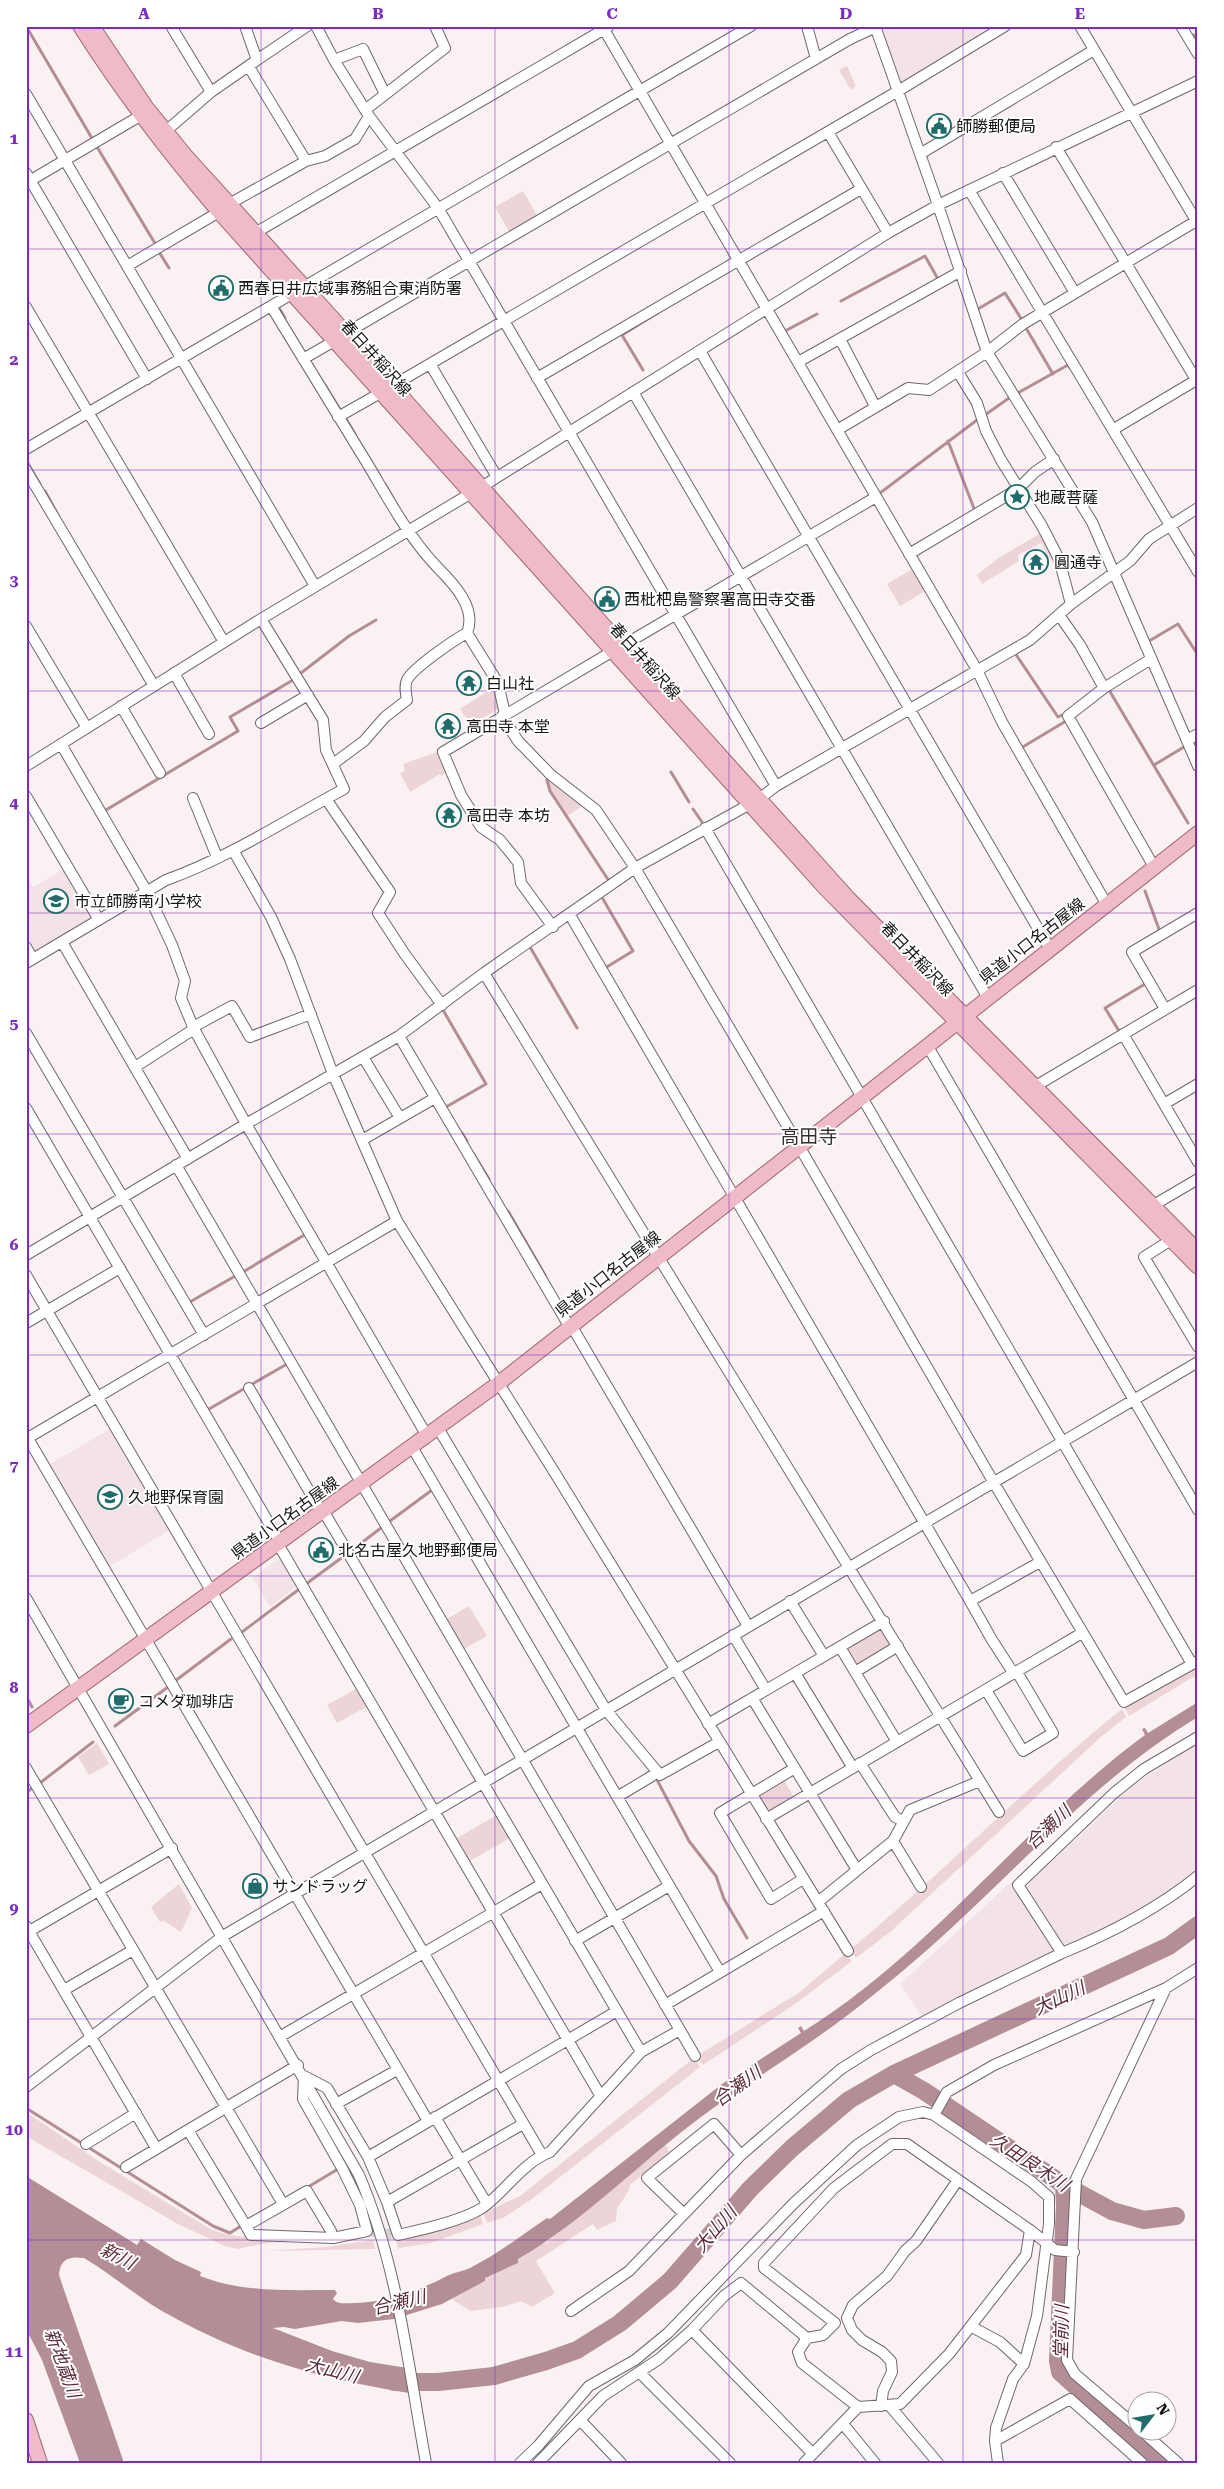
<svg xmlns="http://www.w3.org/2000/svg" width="1224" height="2489" font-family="'Roboto Serif','Noto Sans JP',serif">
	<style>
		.built { fill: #f4e3e6 }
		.green { fill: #ecd4d8 }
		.water { fill: #b38e96 }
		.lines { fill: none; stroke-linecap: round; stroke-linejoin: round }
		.stream { stroke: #b38e96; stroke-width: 3 }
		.river { stroke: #b38e96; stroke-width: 18 }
		.minor-tunnel { stroke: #d8d0d2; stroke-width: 10; stroke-dasharray: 10 5; stroke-linecap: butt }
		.minor-casing { stroke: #6f6869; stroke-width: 12 }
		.major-casing { stroke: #9d6371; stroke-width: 16 }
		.minor { stroke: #fff; stroke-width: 10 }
		.major { stroke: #efbbc7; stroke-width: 14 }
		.grid { fill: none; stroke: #7b2cbf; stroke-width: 1; stroke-opacity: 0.55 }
		.labels { text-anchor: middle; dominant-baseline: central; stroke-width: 4; stroke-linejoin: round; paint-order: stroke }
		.poi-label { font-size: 16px; fill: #181515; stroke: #fff; text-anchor: start }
		.street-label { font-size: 16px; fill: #181515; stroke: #fff }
		.water-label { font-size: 18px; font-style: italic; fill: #5d2a37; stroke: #fff }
		.quarter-label { font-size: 19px; fill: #363031; stroke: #fff }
		.neatline { fill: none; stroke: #7b2cbf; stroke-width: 2 }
		.grid-label { font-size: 16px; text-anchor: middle; font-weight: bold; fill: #7b2cbf }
	</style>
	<rect width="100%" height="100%" fill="#faf1f3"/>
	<!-- built -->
	<path class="built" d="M879,26H999L902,84L899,83Z
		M66,868L93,915L92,918L26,955V876L33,887Z
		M110,1429L170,1530L109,1567L50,1464Z
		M280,1558L297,1586L270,1607L253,1578Z
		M1198,1743V1872L1176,1889L1123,1922L1068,1947L1064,1946L1026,1886L1136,1783Z
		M1011,1882L1054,1949L1041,1959L923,2018L900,1984Z"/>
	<!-- green -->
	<path class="green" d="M847,66L856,86L851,90L839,70Z
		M523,191L538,217L510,233L495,207Z
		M1041,533L1057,564L1054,565L1041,543L1018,555L1019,561L982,584L977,575L997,559Z
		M912,569L925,591L900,606L887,584Z
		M494,687L498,709L471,725L460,709Z
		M437,752L440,755L447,773L441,776L440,774L410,792L400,773L405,771L403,764Z
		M551,778L584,805L567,816L551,791L548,780Z
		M469,1606L487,1636L464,1649L447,1619Z
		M880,1629L885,1630L892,1642L891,1647L858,1666L854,1665L846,1652L847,1648Z
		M1198,1665V1674L1129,1716L1124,1707Z
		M358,1688L368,1706L337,1723L327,1705Z
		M1122,1709L1126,1717L1102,1736L890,1932L856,1958L850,1950L852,1948C945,1871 1028,1785 1122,1709Z
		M97,1743L109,1764L89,1775L78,1757Z
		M783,1779L794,1797L771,1810L766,1809L759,1797L761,1793Z
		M497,1815L510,1838L468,1862L455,1839Z
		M179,1884L192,1908L181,1932L164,1921L160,1922L151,1907Z
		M846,1953L852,1961L795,2004L703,2065L697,2056L800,1992Z
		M694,2058L700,2067L532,2199L503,2218L487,2223L483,2213L520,2196Z
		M26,2112L100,2162L212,2230C246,2241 281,2240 316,2240L268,2243L237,2249L225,2246L178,2224L26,2136Z
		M666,2145L669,2152L630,2185L629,2190L617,2209L616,2221L597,2230L593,2224L536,2261L555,2293L532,2307L521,2301L502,2307L471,2311L454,2301L453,2298L485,2281V2278L518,2263V2259L536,2247L547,2242Z
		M480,2214L483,2224L431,2243L398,2248L395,2236Z
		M373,2240L375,2249L265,2251L326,2247Z"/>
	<!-- water -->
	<path class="water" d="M1198,1702V1717C1093,1780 1017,1871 926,1951C889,1983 850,2015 809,2043C773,2068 736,2091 701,2117C639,2163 584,2221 518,2259V2263L485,2278V2281L442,2304L394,2319L358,2323L342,2321L295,2329L284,2327L273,2328L332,2351L370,2362L414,2369L416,2394C324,2380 244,2358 162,2311C135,2295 111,2274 84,2258C69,2256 60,2259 59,2275C80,2338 103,2400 124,2463H80L42,2360L26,2329V2176L137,2245L141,2239L175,2260L201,2272L200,2276C243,2293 290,2290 335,2290L337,2293L333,2299C338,2305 347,2303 354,2303C389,2302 418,2291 449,2275C456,2272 464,2271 470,2268C498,2254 522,2235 547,2218L550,2219L722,2084L801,2033L798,2028L801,2026L804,2031C932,1952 1025,1823 1145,1735L1142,1729L1145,1728L1148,1733Z"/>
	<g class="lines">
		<!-- stream -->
		<path class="stream" d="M26,26L93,140
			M594,26H596
			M1193,35L1198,37
			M97,147L156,245
			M159,252L169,268
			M26,299L30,306
			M841,301L925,256L938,279
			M278,306L285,318
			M978,309L1005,293L1022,320
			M1026,328L1053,374
			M785,331L817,314
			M643,370L622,335L659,312
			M325,385L339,408
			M1016,394L1068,365L1070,368
			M985,415L1009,398
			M346,419L355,434
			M948,441L975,511
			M26,457L27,456
			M26,460L40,484
			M385,484L397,505
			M45,491L58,515
			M880,493L977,420
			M1149,641L1178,624L1198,655
			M1015,653L1058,717L1062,715
			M301,673L349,636L376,620
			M1109,690L1188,823
			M1021,748L1066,721
			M1154,765L1184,747
			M671,772L689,802
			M547,780L550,791L609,881
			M693,809L702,822
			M106,810L238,731L230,717L293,680
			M1145,891L1160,932
			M603,899L633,951L605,968
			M530,947L577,1028
			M443,1010L486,1084L446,1107
			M1119,1031L1105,1008L1145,984
			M462,1133L467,1141
			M473,1153L489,1179
			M1194,1163L1198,1170
			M508,1211L545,1275
			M243,1272L306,1234
			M188,1303L237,1275
			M209,1409L287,1364
			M390,1521L432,1490
			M352,1550L381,1528
			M306,1584L344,1556
			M242,1632L298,1590
			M175,1681L231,1639
			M26,1696L32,1707
			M115,1726L168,1687
			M655,1776L689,1841L716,1876L724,1899L747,1938
			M40,1783L93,1742
			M26,1793L32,1788
			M26,2108L213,2226L230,2233L241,2226
			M308,2187L338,2169"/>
		<!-- river -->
		<path class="river" d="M894,2074L924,2091L1064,2185L1112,2211L1144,2220L1176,2216
			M1064,2185L1065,2206L1058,2361L1060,2372L1161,2463
			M394,2382H438L494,2376L546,2361L577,2350L620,2323L670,2281L750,2189L792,2148L849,2100L894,2074L1169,1946L1198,1925"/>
		<!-- minor-tunnel -->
		<path class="minor-tunnel" d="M367,2231L398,2235"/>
		<defs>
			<path id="minor" d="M171,26L211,92
				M245,26L257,60L307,26
				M316,26L334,60L369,116L438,208L776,786
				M602,26L977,670L1002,722L1107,905
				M807,26L816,59
				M875,26L938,205L987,352L1092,522L1198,766
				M1080,26L1198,224
				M1181,26L1198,54
				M334,60L363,49L385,94
				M249,67L306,161
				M26,94L315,586
				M365,110L445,48L435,26
				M166,131L211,92L257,60
				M828,132L888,233
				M1056,147L1198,383
				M920,154L1094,50
				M26,173L147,379
				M1003,173L1075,293
				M26,183L140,116
				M969,190L1198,572
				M229,204L306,161L325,156L355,139L369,116
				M255,233L608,27
				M127,266L219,212
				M271,306C304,360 337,414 370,468C390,502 410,539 438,568C454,584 477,608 467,633L498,683L505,714
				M26,307L224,642
				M346,333L850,39L876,27
				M840,339L875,406
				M700,351L1050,949
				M303,359L336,340
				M798,362L961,271
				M430,364L497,477
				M958,372L977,403L986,431L1001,460L1042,526L1059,559L1071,604
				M537,378L861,189
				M392,386L898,91L1005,26
				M633,392L988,998
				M338,417L382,392
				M1114,429L1198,379
				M837,430L908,388L929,390L987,352L1023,324L1198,220
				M26,449L751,26
				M26,470L154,686
				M909,554L1018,489L1035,472L1054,459
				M1059,615L1080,645L1104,688
				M26,626L87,728
				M622,646L876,497
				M1151,659L1104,688L1068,716L1154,867
				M174,673L209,734
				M121,706L160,773
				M502,716L518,741L551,775L596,810L635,868L799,1146L994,1483L1124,1702L1198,1661
				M261,723L308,695
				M1187,740L1198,734
				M61,744L147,892L172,945L185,981L181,998L194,1029L246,1124L427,1436
				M333,764L364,741L385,717L407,700C406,693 404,686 407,680C413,668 454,640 467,633
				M26,766L261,619L483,486L888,233L938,205L1198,81
				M26,796L99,920
				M193,798L217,857
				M326,799L390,892L378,913L404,953L442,1005
				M705,828L1192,1664
				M233,850L271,917L290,959L333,1074L397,1221L558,1478L848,1951
				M570,915L970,1601L1040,1562
				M553,927L521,883L518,862L500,840L481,827L461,795L443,752L613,651
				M62,942L188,1159
				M26,947L33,959
				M26,963L166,880C228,858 286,820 344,789L326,750L323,720L261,619
				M484,973L999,1812
				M1165,1009L1132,952L1198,913
				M193,1027L232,1006L250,1037L311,1014
				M26,1033L204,1335
				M1123,1034L1198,1162
				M399,1036L569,1326
				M927,1045L1198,1510
				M363,1057L400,1118
				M135,1067L194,1029
				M1034,1087L1198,990
				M1164,1104L1198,1084
				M26,1108L280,1542
				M362,1140L435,1098
				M176,1165L680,2030L641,2052L550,2152C522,2163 506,2191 482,2208C462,2221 421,2230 398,2235L387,2202L368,2157L327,2088L304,2076L303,2099L342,2168L360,2205L367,2231L333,2238L251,2235L246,2226
				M1152,1206L1198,1179
				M1171,1240L1144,1257L1198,1347
				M26,1255L246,1124L399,1036L484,973L635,868L759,799L776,786L1030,640L1071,604L1130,561L1149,539L1198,508
				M26,1275L542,2155
				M26,1323L120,1268
				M571,1325L748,1626
				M249,1388L322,1513
				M438,1428L606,1710L660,1775L719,1742
				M26,1435L428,2121
				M26,1439L397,1221
				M412,1447L720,1972
				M324,1512L641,2052
				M278,1544L600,2095
				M26,1598L359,2175C398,2266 408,2366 426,2463
				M790,1601L824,1656
				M970,1601L992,1640L1014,1674
				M733,1635L766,1690
				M840,1647L897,1742
				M855,1672L898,1646
				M795,1673L853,1768
				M986,1690L1023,1751L1053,1733L1017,1672
				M752,1698L857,1870
				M708,1724L884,1621
				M860,1763L895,1817L903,1821
				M26,1768L283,2204
				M795,1768L720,1813L771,1899L803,1879
				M617,1797L652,1776
				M766,1819L1082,1633
				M893,1841L921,1887
				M818,1902L893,1841L910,1810L980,1781
				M26,1926L156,2148
				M26,1933L172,1848
				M575,1941L669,1886
				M1062,1953C1111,1933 1156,1910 1198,1876
				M64,1990L133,1950
				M665,2005L824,1911
				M680,2030L695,2056
				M281,2036L542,1884
				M26,2087L223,1936L1198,1362
				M336,2104L397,2070
				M934,2115L947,2092L994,2065L1166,1988L1198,1968
				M435,2117L487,2204
				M188,2130L298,2065
				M86,2144L136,2113
				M368,2157L617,2011
				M126,2167L188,2130L246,2226L307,2191L331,2231L333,2238
				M387,2202L523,2124
				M684,2214L647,2178L714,2124L741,2155
				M1030,2230L1055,2250L1074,2252
				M571,2311L629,2271L741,2155L841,2069L871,2050L959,2003L1062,1953L1018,1885L1114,1793L1144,1769L1198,1737
				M972,2327L1000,2342L1024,2364
				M692,2330L813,2454
				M807,2338L798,2352L802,2363L858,2407
				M639,2372L730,2463
				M889,2405L938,2463
				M881,2406L883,2391L892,2372L891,2361L882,2352L862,2340L852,2330L847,2318L853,2305L887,2276L905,2251L916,2241L958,2180
				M580,2420L621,2463
				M843,2424L875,2463
				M1136,2426L1075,2374L1067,2360L1076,2179L1166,1988
				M1143,2432L1178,2463
				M995,2441L1070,2399L1142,2463
				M520,2463L538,2446L589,2386L635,2360L668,2333L794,2203L857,2145L899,2117L923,2112L934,2115L1032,2182L1049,2197V2224L1037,2316L1024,2364L1013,2379L996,2428L995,2441L998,2463
				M538,2463L603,2396L659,2359L692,2330L724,2296L741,2283L807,2338L823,2335L835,2323L764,2268V2263L834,2188L892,2144H907L1030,2230L1026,2255L949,2354L900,2404L858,2407L804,2463"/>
			<path id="major" d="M80,26C123,94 167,151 219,212L825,888L1198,1267
				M92,26L146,107L185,155L346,333L622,646L849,899L1198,1251
				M26,1726L499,1383L1198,833
				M26,2420L40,2463"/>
		</defs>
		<!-- minor casing -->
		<use href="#minor" class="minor-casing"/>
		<!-- major casing -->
		<use href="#major" class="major-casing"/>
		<!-- minor -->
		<use href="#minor" class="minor"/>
		<!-- major -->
		<use href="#major" class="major"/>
	</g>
	<!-- grid -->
	<path class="grid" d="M261,26V2463M495,26V2463M729,26V2463M963,26V2463M26,249H1198M26,470H1198M26,691H1198M26,913H1198M26,1134H1198M26,1355H1198M26,1576H1198M26,1798H1198M26,2019H1198M26,2240H1198"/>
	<!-- icons -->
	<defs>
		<symbol id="civic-ring" viewBox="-11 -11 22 22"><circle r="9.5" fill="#fff" stroke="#206c6a" stroke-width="1.5"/><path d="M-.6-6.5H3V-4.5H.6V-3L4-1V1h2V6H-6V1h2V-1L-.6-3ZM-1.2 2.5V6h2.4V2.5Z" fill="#206c6a"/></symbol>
		<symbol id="sight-ring" viewBox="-11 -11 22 22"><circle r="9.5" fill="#fff" stroke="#206c6a" stroke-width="1.5"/><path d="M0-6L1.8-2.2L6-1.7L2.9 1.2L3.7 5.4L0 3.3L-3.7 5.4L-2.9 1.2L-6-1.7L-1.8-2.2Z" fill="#206c6a"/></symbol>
		<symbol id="temple-ring" viewBox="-11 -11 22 22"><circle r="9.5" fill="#fff" stroke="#206c6a" stroke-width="1.5"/><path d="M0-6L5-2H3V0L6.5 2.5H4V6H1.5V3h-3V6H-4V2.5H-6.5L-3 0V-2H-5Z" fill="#206c6a"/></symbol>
		<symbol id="school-ring" viewBox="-11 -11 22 22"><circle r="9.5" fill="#fff" stroke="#206c6a" stroke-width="1.5"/><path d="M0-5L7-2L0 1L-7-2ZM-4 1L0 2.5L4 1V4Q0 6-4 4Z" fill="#206c6a"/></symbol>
		<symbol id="cafe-ring" viewBox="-11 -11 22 22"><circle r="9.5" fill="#fff" stroke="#206c6a" stroke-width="1.5"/><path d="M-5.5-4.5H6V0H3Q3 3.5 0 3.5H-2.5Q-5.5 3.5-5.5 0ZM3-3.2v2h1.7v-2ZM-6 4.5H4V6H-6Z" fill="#206c6a"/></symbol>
		<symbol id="shop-ring" viewBox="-11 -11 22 22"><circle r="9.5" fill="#fff" stroke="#206c6a" stroke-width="1.5"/><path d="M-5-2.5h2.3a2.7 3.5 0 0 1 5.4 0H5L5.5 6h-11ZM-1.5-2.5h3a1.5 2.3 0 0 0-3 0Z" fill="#206c6a"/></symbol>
	</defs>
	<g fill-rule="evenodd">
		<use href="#civic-ring" x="925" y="112" width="28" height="28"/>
		<use href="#civic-ring" x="207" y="274" width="28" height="28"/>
		<use href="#sight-ring" x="1003" y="483" width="28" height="28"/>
		<use href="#temple-ring" x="1022" y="548" width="28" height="28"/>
		<use href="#civic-ring" x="593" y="585" width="28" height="28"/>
		<use href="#temple-ring" x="455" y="669" width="28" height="28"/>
		<use href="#temple-ring" x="434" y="712" width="28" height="28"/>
		<use href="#temple-ring" x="435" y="801" width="28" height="28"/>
		<use href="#school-ring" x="42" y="887" width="28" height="28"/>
		<use href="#school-ring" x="96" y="1483" width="28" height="28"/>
		<use href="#civic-ring" x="307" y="1536" width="28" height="28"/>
		<use href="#cafe-ring" x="107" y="1687" width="28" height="28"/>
		<use href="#shop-ring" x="241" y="1872" width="28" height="28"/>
	</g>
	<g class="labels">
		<!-- poi labels -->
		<g class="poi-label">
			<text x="956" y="126">師勝郵便局</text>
			<text x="238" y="288">西春日井広域事務組合東消防署</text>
			<text x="1034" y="497">地蔵菩薩</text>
			<text x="1054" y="562">圓通寺</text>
			<text x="624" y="599">西枇杷島警察署高田寺交番</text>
			<text x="486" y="683">白山社</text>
			<text x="466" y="726">高田寺 本堂</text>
			<text x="466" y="815">高田寺 本坊</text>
			<text x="74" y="901">市立師勝南小学校</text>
			<text x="128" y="1497">久地野保育園</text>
			<text x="338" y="1550">北名古屋久地野郵便局</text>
			<text x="138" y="1701">コメダ珈琲店</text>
			<text x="272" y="1886">サンドラッグ</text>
		</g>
		<!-- street labels -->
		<g class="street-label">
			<text transform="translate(376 358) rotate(48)">春日井稲沢線</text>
			<text transform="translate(645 661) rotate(48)">春日井稲沢線</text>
			<text transform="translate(1032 941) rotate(-38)">県道小口名古屋線</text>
			<text transform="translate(917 959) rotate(46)">春日井稲沢線</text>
			<text transform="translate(608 1274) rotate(-38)">県道小口名古屋線</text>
			<text transform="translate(285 1518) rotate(-36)">県道小口名古屋線</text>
		</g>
		<!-- water labels -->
		<g class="water-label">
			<text transform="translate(1048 1827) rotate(-43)">合瀬川</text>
			<text transform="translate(1059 1998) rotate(-25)">大山川</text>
			<text transform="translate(737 2086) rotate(-36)">合瀬川</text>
			<text transform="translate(1030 2162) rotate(33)">久田良木川</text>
			<text transform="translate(715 2229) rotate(-49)">大山川</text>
			<text transform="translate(118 2256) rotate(27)">新川</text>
			<text transform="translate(399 2302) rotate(-13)">合瀬川</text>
			<text transform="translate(1061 2332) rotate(-89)">堂前川</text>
			<text transform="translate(63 2363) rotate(70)">新地蔵川</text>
			<text transform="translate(332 2370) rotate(14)">大山川</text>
		</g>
		<!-- quarter labels -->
		<g class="quarter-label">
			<text x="809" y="1136">高田寺</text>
		</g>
	</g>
	<!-- border -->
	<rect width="1224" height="2489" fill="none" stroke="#ffffff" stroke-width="55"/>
	<!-- north arrow -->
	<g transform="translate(1152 2416) rotate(59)"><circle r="24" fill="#ffffff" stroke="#a3a1a1"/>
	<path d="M0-4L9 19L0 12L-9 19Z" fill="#206c6a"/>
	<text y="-8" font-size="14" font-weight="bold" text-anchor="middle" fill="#181515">N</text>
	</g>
	<rect x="28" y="28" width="1168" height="2434" class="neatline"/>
	<g class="grid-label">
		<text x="144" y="19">A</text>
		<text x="378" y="19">B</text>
		<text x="612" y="19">C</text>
		<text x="846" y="19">D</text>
		<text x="1080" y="19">E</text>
		<text x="14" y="144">1</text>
		<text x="14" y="365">2</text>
		<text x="14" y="586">3</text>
		<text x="14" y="808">4</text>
		<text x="14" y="1029">5</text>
		<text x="14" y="1250">6</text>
		<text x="14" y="1471">7</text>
		<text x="14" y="1693">8</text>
		<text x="14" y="1914">9</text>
		<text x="14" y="2135">10</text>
		<text x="14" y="2357">11</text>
	</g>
</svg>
